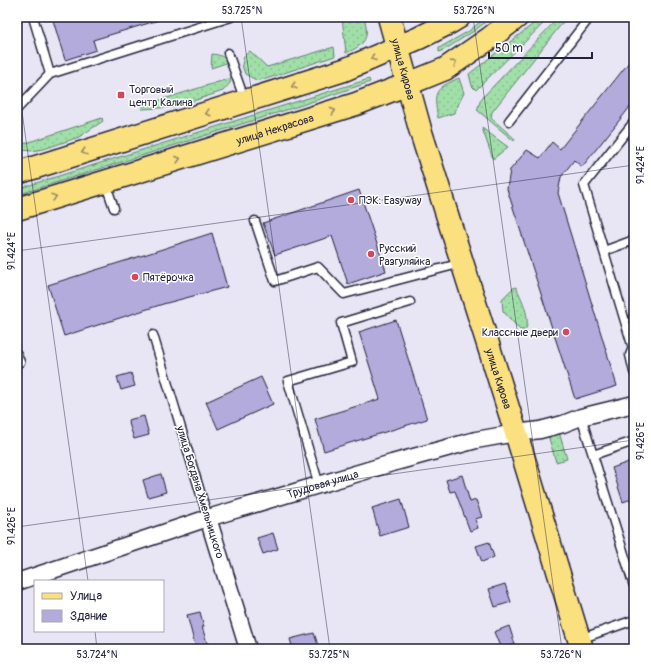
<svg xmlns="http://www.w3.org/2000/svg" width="651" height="666" font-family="Pangolin,sans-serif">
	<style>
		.grass { fill: url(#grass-dots); stroke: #618072 }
		.building { fill: #b2abdc; stroke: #22223b }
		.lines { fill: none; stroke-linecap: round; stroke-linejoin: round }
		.lane-casing { stroke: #22223b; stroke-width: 11 }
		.street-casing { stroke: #22223b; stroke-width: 19 }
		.primary-casing { stroke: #22223b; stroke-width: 25 }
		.lane { stroke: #fff; stroke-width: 8 }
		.street { stroke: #fff; stroke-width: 16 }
		.primary { stroke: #fbe080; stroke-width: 22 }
		.oneway { stroke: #998a61 }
		.ticks { fill: none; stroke: #22223b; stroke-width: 1; stroke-opacity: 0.45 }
		.poi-dot { fill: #d1495b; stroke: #fff; stroke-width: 1.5 }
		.labels { text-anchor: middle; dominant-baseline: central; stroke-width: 3; stroke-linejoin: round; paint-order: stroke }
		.street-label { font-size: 11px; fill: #22223b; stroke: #fff }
		.poi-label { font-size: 11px; fill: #22223b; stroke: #fff; text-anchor: start }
		.neatline { fill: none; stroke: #22223b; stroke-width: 1.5 }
		.ticks-label { font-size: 10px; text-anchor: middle; fill: #22223b }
	</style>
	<defs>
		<pattern id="grass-dots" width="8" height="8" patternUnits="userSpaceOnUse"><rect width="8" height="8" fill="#a0dfa8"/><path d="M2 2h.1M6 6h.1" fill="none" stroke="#8abf92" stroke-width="1.8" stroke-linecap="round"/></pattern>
	</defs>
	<rect width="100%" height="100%" fill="#e8e6f4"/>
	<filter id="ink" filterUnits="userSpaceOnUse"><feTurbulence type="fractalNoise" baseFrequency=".025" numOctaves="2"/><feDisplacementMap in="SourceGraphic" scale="8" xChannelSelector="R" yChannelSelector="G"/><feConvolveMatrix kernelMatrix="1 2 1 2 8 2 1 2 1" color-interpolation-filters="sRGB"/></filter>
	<g filter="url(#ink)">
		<!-- grass -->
		<path class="grass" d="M342,17H364C370,38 365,45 346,53Z
			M486,17H492L474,31L444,50L439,52V48L469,31Z
			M542,17H550L476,90L472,86L469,74Z
			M559,17H567L492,112L491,118L515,139L514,141L477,110L481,99Z
			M334,47L335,56L266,79L256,80L245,74L242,65L244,56L250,51L267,67Z
			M212,54C220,55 223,56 229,62L211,68Z
			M231,78L230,83L223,91L175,107L142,109L141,106Z
			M459,78L464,93L454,113L438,118C433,92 434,89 459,78Z
			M369,79L370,82L302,105L17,195V189Z
			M102,118L103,121L79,137L44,149L31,151L23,150L17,146Z
			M482,128L508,147L493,159Z
			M516,287C521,297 532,320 525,330H520L503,311L502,299L513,288Z
			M559,432L567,459L556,462L548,435Z"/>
		<!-- building -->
		<path class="building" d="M52,17H158L159,20L93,40L96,50L65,60Z
			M634,56V102L582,167L574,160L561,177L558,193L617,386L575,399L507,189L510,170L527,150L540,158L552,142L560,149Z
			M359,190L386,271L348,284L332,236L275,255L263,223Z
			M212,233L227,287L163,304L64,336L48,285L147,254Z
			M396,320L427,419L324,451L315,419L380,399L359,332Z
			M131,373L135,386L121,390L117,377Z
			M261,377L273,404L218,429L206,402Z
			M144,416L149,435L134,439L128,420Z
			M634,460V498L623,502L612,468Z
			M161,474L166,492L148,497L143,480Z
			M462,475L470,502L476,500L482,517L475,519L478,528L470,531L455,491L450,492L446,480Z
			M401,499L409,527L380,536L372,508Z
			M273,533L278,549L263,554L257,538Z
			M489,542L494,557L482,562L476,546Z
			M505,584L511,602L495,607L489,589Z
			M200,612L204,627H202L209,649H196L187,615Z
			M509,626L515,644L501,649L494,632Z
			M314,633L318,645L304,649H293L290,639Z"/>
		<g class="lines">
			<defs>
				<path id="lane" d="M228,53L245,101
					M50,74L231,17
					M17,109L50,74L33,17
					M509,121L590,17
					M634,122L584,185L633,348L630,355L634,372
					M105,182L114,208
					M255,221L275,281L318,267L344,294L462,263
					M604,251L634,240
					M153,335L208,518
					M17,354L20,362L17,363
					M581,417L634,586
					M593,455L634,441
					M319,485L288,381L352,362L341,323L410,302
					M580,639L634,620"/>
				<g id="street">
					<path d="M208,518L248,649"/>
					<path id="s1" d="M17,582L208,518L392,463L476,440L516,433L540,430L563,424L581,417L634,404"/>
				</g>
				<g id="primary">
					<path id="s2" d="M389,17L420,129L516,433L582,649"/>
					<path d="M17,173L344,70L419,38L449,23L459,17"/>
					<path id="s3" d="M17,209L356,104L408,84L445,69L490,38L517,17"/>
				</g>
			</defs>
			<!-- lane casing -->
			<use href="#lane" class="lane-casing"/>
			<!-- street casing -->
			<use href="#street" class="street-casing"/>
			<!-- primary casing -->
			<use href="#primary" class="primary-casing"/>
			<!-- lane -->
			<use href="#lane" class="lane"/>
			<!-- street -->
			<use href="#street" class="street"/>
			<!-- primary -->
			<use href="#primary" class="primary"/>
		</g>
		<!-- one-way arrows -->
		<defs><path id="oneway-chevron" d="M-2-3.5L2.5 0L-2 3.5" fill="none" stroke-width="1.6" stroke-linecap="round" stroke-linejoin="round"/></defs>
		<g class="oneway">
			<use href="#oneway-chevron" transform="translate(373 58) rotate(157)"/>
			<use href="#oneway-chevron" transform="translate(454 63) rotate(-33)"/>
			<use href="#oneway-chevron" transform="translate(294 86) rotate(162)"/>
			<use href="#oneway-chevron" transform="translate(333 111) rotate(-17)"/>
			<use href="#oneway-chevron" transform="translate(208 113) rotate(163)"/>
			<use href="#oneway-chevron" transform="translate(84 152) rotate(162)"/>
			<use href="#oneway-chevron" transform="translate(178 159) rotate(-17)"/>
			<use href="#oneway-chevron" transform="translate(54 197) rotate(-17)"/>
		</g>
	</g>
	<!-- ticks -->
	<path class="ticks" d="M241,17L330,649M473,17L562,649M17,76L88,581M17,251L634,165M17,527L634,440M95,631L97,649"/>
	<!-- markers -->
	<g class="poi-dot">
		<rect x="117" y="91" width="8" height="8" rx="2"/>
		<circle cx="351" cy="200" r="4"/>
		<circle cx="371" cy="254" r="4"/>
		<circle cx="135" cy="277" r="4"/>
		<circle cx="566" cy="332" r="4"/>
	</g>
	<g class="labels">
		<!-- street labels -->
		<g class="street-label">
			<text stroke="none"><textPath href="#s2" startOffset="54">улица Кирова</textPath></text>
			<text stroke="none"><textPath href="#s3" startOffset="270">улица Некрасова</textPath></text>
			<text stroke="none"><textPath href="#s2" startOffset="378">улица Кирова</textPath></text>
			<text stroke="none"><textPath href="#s1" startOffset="321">Трудовая улица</textPath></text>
			<text transform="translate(200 492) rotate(73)">улица Богдана Хмельницкого</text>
		</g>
		<!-- poi labels -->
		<g class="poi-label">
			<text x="129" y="89">Торговый<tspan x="129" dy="13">центр Калина</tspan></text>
			<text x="359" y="200">ПЭК: Easyway</text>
			<text x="379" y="248">Русский<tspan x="379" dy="13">Разгуляйка</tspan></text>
			<text x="143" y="277">Пятёрочка</text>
			<text x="558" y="332" text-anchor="end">Классные двери</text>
		</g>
	</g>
	<!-- margin -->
	<rect width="651" height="666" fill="none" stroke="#fff" stroke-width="44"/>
	<!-- legend -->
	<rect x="34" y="580" width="130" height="52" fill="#ffffff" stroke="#a7a7b1"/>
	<rect x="42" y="593" width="20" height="6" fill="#fbe080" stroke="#a7a7b1"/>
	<text x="70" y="600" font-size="12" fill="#22223b">Улица</text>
	<rect x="42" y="610" width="20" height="12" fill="#b2abdc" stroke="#a7a7b1"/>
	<text x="70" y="620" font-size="12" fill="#22223b">Здание</text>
	<!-- scale -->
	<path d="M489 52v6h103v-6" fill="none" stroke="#22223b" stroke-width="2"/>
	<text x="495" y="52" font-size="12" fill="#22223b" stroke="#ffffff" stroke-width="3" paint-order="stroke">50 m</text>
	<rect x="22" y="22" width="607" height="622" class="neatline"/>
	<g class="ticks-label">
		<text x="242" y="14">53.725°N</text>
		<text x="474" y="14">53.726°N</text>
		<text transform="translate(640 165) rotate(-90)" y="4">91.424°E</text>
		<text transform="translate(11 251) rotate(-90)" y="4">91.424°E</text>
		<text transform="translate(640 441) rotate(-90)" y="4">91.426°E</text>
		<text transform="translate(11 526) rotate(-90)" y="4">91.426°E</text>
		<text x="97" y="658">53.724°N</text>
		<text x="329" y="658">53.725°N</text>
		<text x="561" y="658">53.726°N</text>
	</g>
</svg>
